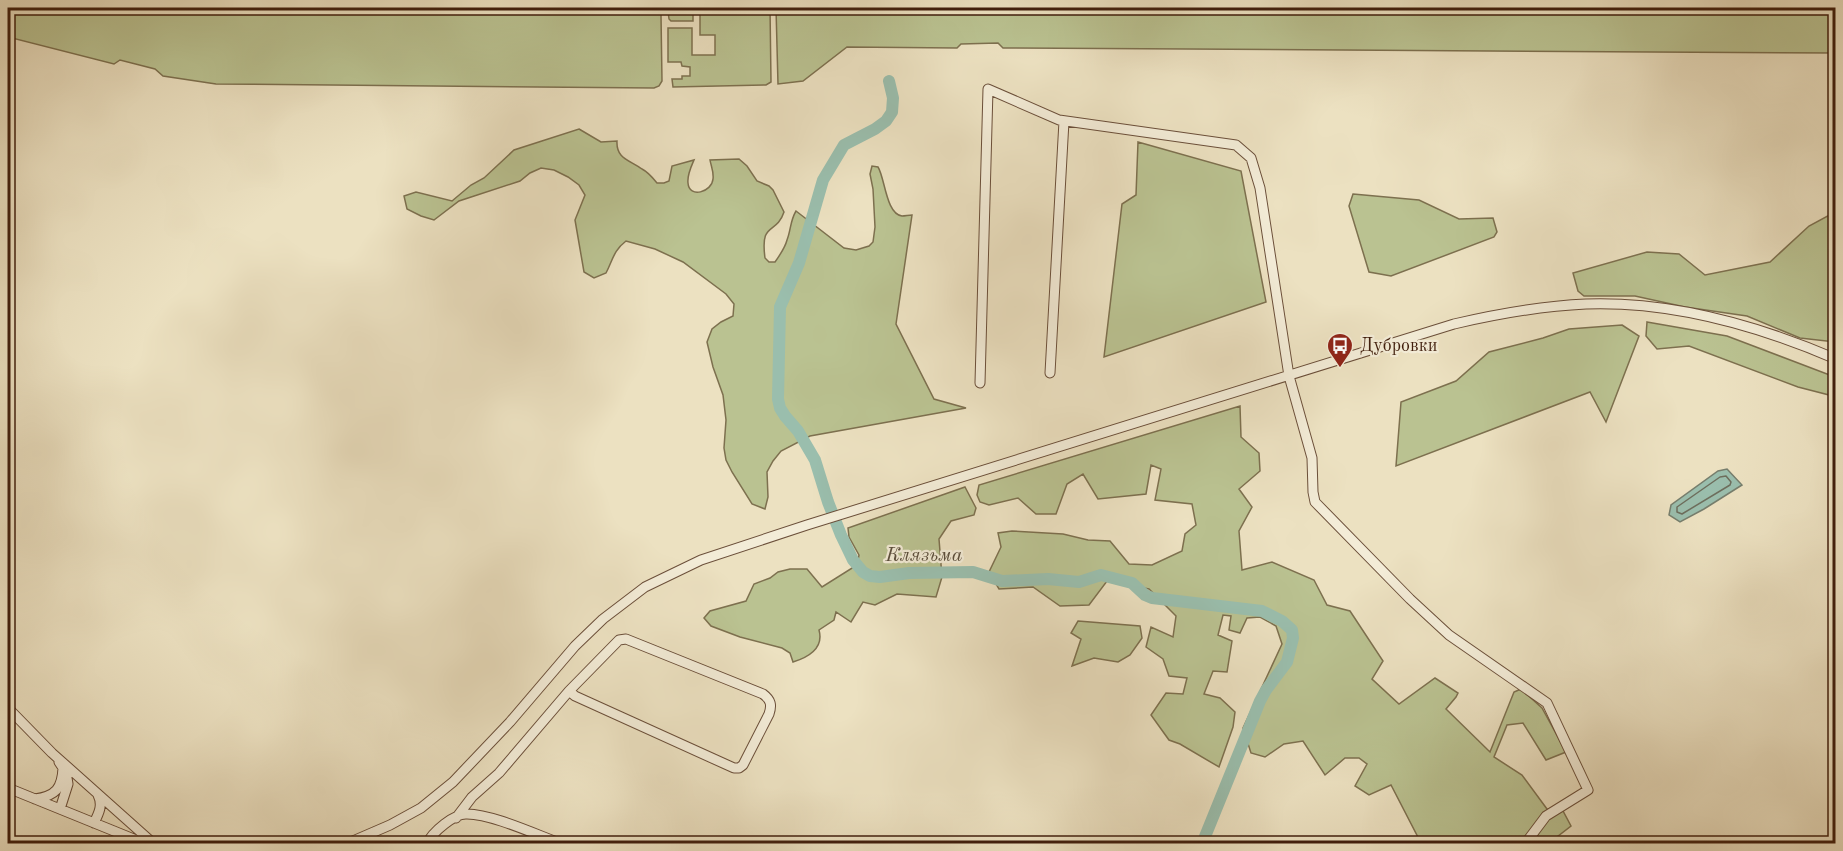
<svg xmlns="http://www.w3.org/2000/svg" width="1843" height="851" font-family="'Old Standard TT',serif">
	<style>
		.green { fill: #bac291; stroke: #7d704f; stroke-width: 1.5 }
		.water { fill: #9abead; stroke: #767e6d; stroke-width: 1.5 }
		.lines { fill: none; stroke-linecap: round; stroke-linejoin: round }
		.shore { stroke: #6d6e5d; stroke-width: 1.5 }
		.river { stroke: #9abead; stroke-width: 12 }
		.minor-casing { stroke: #6b4f3a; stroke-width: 11 }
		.minor { stroke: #f3ecd7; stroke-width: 9 }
		.labels { text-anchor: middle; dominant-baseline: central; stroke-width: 4.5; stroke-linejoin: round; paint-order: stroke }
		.poi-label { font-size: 18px; fill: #401e0d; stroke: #f3ecd7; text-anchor: start }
		.water-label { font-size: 20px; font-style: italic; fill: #5b4e3d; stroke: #f3ecd7 }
	</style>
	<rect width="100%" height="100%" fill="#ece1c1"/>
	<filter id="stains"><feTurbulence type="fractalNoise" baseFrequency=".00333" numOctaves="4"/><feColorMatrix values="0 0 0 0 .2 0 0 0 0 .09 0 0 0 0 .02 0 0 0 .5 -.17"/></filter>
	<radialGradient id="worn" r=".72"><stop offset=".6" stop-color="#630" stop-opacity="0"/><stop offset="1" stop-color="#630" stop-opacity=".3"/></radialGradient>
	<!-- green -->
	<path class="green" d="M8,8H655L659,11L661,15L662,81L659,86L654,88L216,84L163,76L155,69L120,60L114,64L8,37Z
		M671,8H693V21H671L669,19L668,11Z
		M712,8H770L771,82L766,85L673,87L672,79H682V76H690V67L682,66L681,62H668V28H692V55H715V35H700V12H712Z
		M776,8H1835L1836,53L1003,48L998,43L961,44L957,48L847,47L803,81L778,84Z
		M579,129L601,142L617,141C616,159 630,160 642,169C648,172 653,178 657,183H664L669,181L672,166L694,160C691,167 687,175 688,183C689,199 712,192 713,179C714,172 711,166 710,160L739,159L747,166L757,181L769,186L773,190L784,212C776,236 760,220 765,258L769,262H775C780,255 785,248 787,240C791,230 790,221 796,211L844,248L856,250L869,246L873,242L875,227L873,189L870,174L872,166L878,167C885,178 886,214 902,216C905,216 909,215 912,215L896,324L934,399L966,408L810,436L781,451L773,461L767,472L768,497L765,509L752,504L732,472L726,460L724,448L726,420L723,395L713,367L707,342L712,329L721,322L733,316L734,304L726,294L683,262L655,249L626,241C613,251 613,260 606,273L594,278L584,272L575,220L585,195L579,185L568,177L554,170L541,168L530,173L520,181L459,201L434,220L421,216L407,209L404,196L416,192L452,201L471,185L484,178L514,150Z
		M1138,142L1241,171L1266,302L1104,357L1122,204L1136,195Z
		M1353,194L1419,200L1459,219L1493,218L1497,232L1494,237L1391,276L1369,272L1349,206Z
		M1835,212V342L1800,338L1747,316L1685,307L1635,296H1584L1578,291L1573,273L1647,252L1679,254L1705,275L1770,262L1809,226Z
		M1647,322L1727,336L1835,377V399L1829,395L1798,387L1689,346L1657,349L1646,336Z
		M1622,325L1639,336L1606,422L1590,392L1396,466L1401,402L1456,381L1489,352L1543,338L1569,329Z
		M1240,406L1241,437L1259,453L1260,471L1239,489L1252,507L1239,531L1242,570L1272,562L1314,580L1327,605L1350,611L1383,661L1372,679L1399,704L1435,678L1458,693L1456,697L1446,709L1490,752L1514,692L1521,689L1542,708L1566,752L1546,760L1523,723L1507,725L1494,757L1522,775L1547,809L1563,811L1571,826L1549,843H1421L1391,785L1369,795L1355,786L1367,764L1359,758H1345L1325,775L1303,741L1284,744L1265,757L1251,753L1243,728L1282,644L1276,626L1260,617L1247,618L1240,633L1229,630L1231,616L1223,615L1218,635L1232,641L1227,672L1213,671L1204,694L1220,698L1235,712L1233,727L1219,767L1180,744L1169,740L1151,715L1166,693L1183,694L1187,678L1169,676L1163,659L1146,647L1151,627L1173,637L1176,616L1149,589L1107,581L1089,605L1060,606L1033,587L999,589L989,572L1001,547L998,533L1012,531L1063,534L1088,540L1110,541L1129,564L1152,565L1182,551L1185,534L1196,525L1192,504L1155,500L1161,469L1151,465L1146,494L1098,499L1083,474L1067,484L1056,514H1036L1018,498L989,505L980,502L977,495L979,485Z
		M965,487L976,508L974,515L951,521L939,539L942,577L936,597L897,594L875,605L863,602L851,622L836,612L834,620L819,630C824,648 809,657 793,662L790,653L782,648L740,637L711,626L704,618L710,611L746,601L754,584L770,578L778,572L790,569H807L822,587L857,565L859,555L849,537L848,528Z
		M1078,621L1140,626L1142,638L1130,655L1118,662L1094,658L1072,666L1081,639L1071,633Z"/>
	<!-- water -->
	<path class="water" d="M1727,469L1742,485L1704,509L1680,522L1669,515L1671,505L1718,471Z"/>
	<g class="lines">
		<!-- shore -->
		<path class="shore" d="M1726,476L1731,482L1730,485L1682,514L1677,512V507L1720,477Z"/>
		<!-- river -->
		<path class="river" d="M889,81L893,98L892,112L886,121L875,129L844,145L823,180L799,263L780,307L778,399L780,408L785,416L798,431L815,460L828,502L841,535L853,560L863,572L870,576L880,577L909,573L973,572L1002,581L1048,579L1079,582L1101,575L1132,583L1145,595L1152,598L1262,611L1282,621L1292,630L1293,638L1287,662L1266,690L1260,701L1202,844"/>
		<defs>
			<path id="minor" d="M1050,373L1064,121
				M980,383L988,89L1059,120L1236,145L1251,158L1260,188L1289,376L1312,458L1313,492L1315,502L1410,599L1449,635L1547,703L1588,790L1546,816L1525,844
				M8,708L52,753L154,844
				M8,788L146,844
				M35,799C56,796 62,788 63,768L59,762
				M60,809L68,784L66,772
				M456,818L472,797L499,773L569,691L619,640L626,639L763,694C771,700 772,705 769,714L743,765L739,768H734L575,696L569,691
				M94,823C99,813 103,805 98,795
				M346,844L390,825L421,808L453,782L510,722L575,646L603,619L645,587L701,560L807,525L1454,324C1497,314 1541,306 1586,304C1672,301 1757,325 1836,359
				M427,844C432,832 455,813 467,814C492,814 537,835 562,844"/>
		</defs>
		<!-- minor casing -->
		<use href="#minor" class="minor-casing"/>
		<!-- minor -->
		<use href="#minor" class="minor"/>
	</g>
	<!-- icons -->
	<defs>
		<symbol id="bus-pin" viewBox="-11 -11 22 30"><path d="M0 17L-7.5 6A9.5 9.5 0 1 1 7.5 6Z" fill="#8f2418" stroke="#f3ecd7"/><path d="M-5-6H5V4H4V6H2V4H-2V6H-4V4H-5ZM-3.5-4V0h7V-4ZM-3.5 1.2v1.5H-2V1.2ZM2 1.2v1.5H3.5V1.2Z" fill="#fff"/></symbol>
	</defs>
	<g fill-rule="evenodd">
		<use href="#bus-pin" x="1325" y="331" width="30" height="40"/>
	</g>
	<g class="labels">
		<!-- poi labels -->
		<g class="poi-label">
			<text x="1360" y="346">Дубровки</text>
		</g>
		<!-- water labels -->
		<g class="water-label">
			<text x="924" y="556">Клязьма</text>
		</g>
	</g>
	<!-- margin -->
	<rect width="1843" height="851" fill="none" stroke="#ece1c1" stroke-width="30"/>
	<rect x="9" y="9" width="1825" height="833" fill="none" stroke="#401e0d" stroke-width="3"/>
	<rect x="15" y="15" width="1813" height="821" fill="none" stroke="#401e0d" stroke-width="1.5"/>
	<rect width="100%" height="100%" filter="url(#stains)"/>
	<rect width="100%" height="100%" fill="url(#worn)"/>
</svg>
